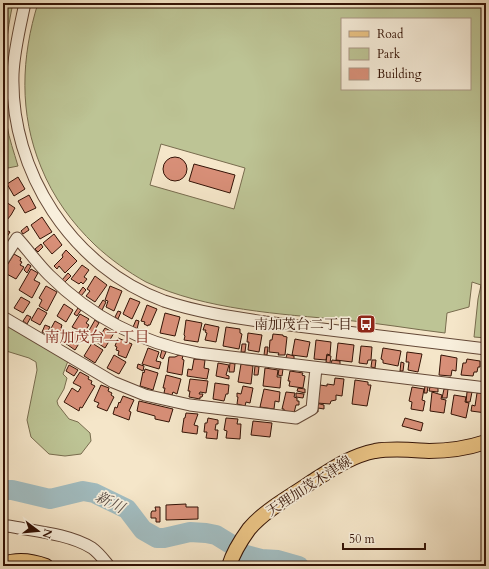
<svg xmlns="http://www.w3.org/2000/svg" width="489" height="569" font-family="Cardo,'Noto Serif JP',serif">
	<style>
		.green { fill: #bdc495; stroke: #786c4e; fill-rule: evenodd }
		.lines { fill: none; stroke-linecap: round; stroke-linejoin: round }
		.river { stroke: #a2bdc1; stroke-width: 20 }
		.building { fill: #d88f78; stroke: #341306 }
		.minor-casing { stroke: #644837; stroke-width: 13 }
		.major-casing { stroke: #341306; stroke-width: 16 }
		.minor { stroke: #f8efdc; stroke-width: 11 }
		.major { stroke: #eac384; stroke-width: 14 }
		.labels { text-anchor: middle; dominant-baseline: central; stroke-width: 3.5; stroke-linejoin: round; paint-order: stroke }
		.poi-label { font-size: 14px; fill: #341306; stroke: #f8efdc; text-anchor: end }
		.street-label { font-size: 14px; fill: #341306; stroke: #f8efdc }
		.neighbourhood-label { font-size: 15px; fill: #7a1f14; stroke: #f8efdc }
		.water-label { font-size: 15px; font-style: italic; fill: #5a4e47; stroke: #f8efdc }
	</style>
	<rect width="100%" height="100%" fill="#f5e6c9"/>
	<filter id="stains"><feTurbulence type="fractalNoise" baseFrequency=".005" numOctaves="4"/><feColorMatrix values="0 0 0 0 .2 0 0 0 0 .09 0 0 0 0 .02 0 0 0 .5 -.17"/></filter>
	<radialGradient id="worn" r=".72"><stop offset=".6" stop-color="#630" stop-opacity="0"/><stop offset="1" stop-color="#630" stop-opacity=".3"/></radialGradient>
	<!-- green -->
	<path class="green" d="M3,3H13C5,39 1,88 7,125C9,139 14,152 18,166L3,169Z
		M38,3H486V338L474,337L478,299L481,285L472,282L469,307L447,313L445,333C412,329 378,323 344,320C281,314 205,310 146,282C128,272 110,259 95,245C72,223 53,197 41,167C19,114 21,57 38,3ZM342,19H470V89H342ZM161,144L245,168L234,209L150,185Z
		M3,321L68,361L63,374L67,378L64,389L57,401L58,405L69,419L78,422L90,433L91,441L81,454L65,456L49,454L31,437L27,420L37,370L36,362L29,358L3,350Z"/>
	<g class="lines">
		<!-- river -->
		<path class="river" d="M3,490H12L50,499L83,491L94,493L127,509L143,530L157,538H164L190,532L206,533L216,535L229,543
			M246,555L261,559L278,560L299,566"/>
	</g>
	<!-- building -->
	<path class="building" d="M163 169a12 12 0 1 1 24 0a12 12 0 1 1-24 0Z
		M194,164L235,175L230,193L189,181Z
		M18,177L25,189L14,196L7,184Z
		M29,195L36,208L25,213L18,201Z
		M3,200L15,208L11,215L7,220L3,217Z
		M42,217L52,232L40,239L31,225Z
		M27,226L29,230L23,234L21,231Z
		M3,228L10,232L3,243Z
		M54,234L62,245L52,254L43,243Z
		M41,244L43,247L38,252L35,249Z
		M66,250L77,261L65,273L59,266L57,269L54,266L63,257L62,255Z
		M14,254L21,258L20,261L22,262L20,265L24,267L16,279L3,272Z
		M28,264L31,266L27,273L24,270Z
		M82,265L89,270L84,277L87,279L83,284L81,282L79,284L71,279Z
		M31,269L38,273L34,280L40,283L32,298L19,290Z
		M68,273L71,276L65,282L62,280Z
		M95,276L107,285L95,302L86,296L90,291L87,289Z
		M46,286L57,292L47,311L39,306L42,300L39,298Z
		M110,286L122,291L114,311L106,307L108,301L105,300Z
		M83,287L86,290L81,296L78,294Z
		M21,297L30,302L23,313L14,308Z
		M130,298L140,302L132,319L123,314Z
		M103,300L106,302L102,310L98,308Z
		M64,304L73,310L66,322L57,316Z
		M147,305L157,309L150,325H148V326L144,324L145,322L141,321Z
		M38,308L47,313L40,325L31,320Z
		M78,308L81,310L77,316L74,314Z
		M118,311L121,312L118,319L115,317Z
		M165,313L180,317L175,336L160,333Z
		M80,314L89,319L86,323L89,325L84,333L72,327Z
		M27,315L31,317L27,324L23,321Z
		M95,320L99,323L91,336L87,334Z
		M136,320L139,321L137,329L133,327Z
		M186,320L202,323L198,342L184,340L185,336L184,335Z
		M55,321L62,325L61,328L63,329L61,333L58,331L55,338L48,334Z
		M205,324L219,327L216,342L205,340L207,333L205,332L206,330H203Z
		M45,325L50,327L46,334L42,332Z
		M226,327L240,329V333L242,334L239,349L223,346Z
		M105,328L114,333L105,348L96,342Z
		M72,330L83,337L75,350L65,343Z
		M248,333L262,335L259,352L248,350L249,342H247Z
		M273,334L283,335V336L287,337L285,355H278L279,353L269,352L270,340H272Z
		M118,338L132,344L126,358L118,355L119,351L116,350L117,347L115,346Z
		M295,339L310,342L307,357L292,355Z
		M316,340L331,342L330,355L327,354L326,360L314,359Z
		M92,343L103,350L95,363L84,356Z
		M338,343L354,345L352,362L336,360Z
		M242,344H246L245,352H241Z
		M361,346L372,347L371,360H368L367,364L359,363Z
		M265,347H268L267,355H264Z
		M148,348L159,352L156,361L161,362L159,369L142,364Z
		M383,348L401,351L398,366L383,363V360L381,359Z
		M162,350L166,352L163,359L160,357Z
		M407,352L422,354L418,372L408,370L409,362H406Z
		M287,354L294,356V360L286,358Z
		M114,355L126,362L119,374L107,368Z
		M179,355L183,356L182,359L184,360L182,375L167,372L169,357H175Z
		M327,355L331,356L330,363L326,362Z
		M441,355L457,358L456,371L452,370L451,376L439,375Z
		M194,359L205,360L204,368L209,369L207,379L187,376L188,369L192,370Z
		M467,359L480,361V367H478L477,372H474L473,376L461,375L463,363H466Z
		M332,360L340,361V365L331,364Z
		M372,360H376L375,368L371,367Z
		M401,362L404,363L403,371H400Z
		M218,363L229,365L226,375L229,376V379L216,376Z
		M230,363L235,364L234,372H229Z
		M138,364L144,366L143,371L137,368Z
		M241,364L253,366L251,384L238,382Z
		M69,365L78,370L74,376L66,371Z
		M255,366L259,367L258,375H254Z
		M265,368L278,370L277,377H281L280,388L263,386Z
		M145,369L158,373L153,390L140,386L143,372L144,373Z
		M279,369H283L282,376L278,375Z
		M290,371L303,373L302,375L305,376L303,388L289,386L290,381H288Z
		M80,372L89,377L88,379L92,381L91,384L95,386L82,408L80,407L79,411L64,402L72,388L78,392L81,387L73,383Z
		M166,375L181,379L177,394L173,392L172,395L164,393L165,388H163Z
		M335,378L344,379L342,396L336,395V400L331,401L330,404L317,403L320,385L327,386V384L334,385Z
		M190,379L208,381L206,393L200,392L199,394H203L202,397H200V399L189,397L190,391H188Z
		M355,380L368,382V385H371L367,406L352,404Z
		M215,383L229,385L228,394H226L224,401L213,399Z
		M101,385L109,388L108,391L112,393L111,395L114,397L107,411L97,407L99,403L94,401Z
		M243,386L253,388L250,403L246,402L245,406L237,404L238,397H237V393L241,394Z
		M425,386L428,387L427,393H424Z
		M412,387L424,389L422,400L425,401L423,411L411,409L412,402L409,401Z
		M430,387L438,388V392L429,391Z
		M298,388L305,389V393L297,391Z
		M264,389L280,392L279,402L275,401L274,409L260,407Z
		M444,389H448L447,398H442Z
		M286,392L295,393L294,397L297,398V401H299V405H296L294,413L284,411V409H282Z
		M432,392L442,395L441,399L446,400L444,413L430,411Z
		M467,392H472L470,402H466Z
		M296,393L304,394L303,398L296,397Z
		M477,393L485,394L486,413L471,411L472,405L475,406Z
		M454,395L466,397L465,402L469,403L466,418L451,414Z
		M123,396L134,400L129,411L131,412L129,420L113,414L115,407L117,408L119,402L120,403Z
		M139,401L173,409L169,422L155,419V416L137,411Z
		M316,403L324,405V409L318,408V412L314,411Z
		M186,413L198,414L194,425L198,426L197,434L182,432L184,418H185Z
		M208,418L218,420V424H216L215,430H218L217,439L206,438L207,432H204L205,423H207Z
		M226,418L238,419L237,424H241L240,439L226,438L227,431L224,430Z
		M405,418L423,423L421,431L402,426Z
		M253,421L272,423L270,437L251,435Z
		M186,504V507H198V519L166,520V505Z
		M155,507H160V522H156V518H151V513L152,511H156Z"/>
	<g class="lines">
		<defs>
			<path id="minor" d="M25,3C20,27 14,50 13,74C10,172 72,267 164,301C197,312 231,317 265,322L486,349
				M3,260L17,238C28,250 37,263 49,275C90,316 141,343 198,353L486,388
				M3,317L113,382L145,395L190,405L296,418L312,409L316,368
				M3,527L8,526C34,531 70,534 92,548C99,553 104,560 109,566"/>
			<path id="major" d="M3,564C17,559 33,561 46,566
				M229,566C233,553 241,540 249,529C265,510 290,497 310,483C331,470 350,456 375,451C394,448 411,450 429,451C449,451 468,448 486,442"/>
		</defs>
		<!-- minor casing -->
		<use href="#minor" class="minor-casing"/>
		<!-- major casing -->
		<use href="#major" class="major-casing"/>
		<!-- minor -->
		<use href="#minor" class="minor"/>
		<!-- major -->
		<use href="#major" class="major"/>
	</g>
	<!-- icons -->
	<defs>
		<symbol id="bus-square" viewBox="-11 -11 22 22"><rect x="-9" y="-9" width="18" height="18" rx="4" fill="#8f2418" stroke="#f8efdc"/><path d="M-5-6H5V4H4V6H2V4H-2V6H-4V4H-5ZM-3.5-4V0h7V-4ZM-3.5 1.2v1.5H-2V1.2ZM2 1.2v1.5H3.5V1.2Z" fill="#fff"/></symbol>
	</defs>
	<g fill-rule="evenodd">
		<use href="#bus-square" x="355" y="313" width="22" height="22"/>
	</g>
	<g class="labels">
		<!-- poi labels -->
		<g class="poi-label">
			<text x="352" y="324">南加茂台二丁目</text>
		</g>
		<!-- street labels -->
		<g class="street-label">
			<text transform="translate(309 486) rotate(-33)">天理加茂木津線</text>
		</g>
		<!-- neighbourhood labels -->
		<g class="neighbourhood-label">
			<text x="97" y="337">南加茂台二丁目</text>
		</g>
		<!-- water labels -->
		<g class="water-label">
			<text transform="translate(110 502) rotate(27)">新川</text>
		</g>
	</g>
	<!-- margin -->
	<rect width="489" height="569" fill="none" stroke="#f5e6c9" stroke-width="16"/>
	<rect x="4" y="4" width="481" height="561" fill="none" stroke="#341306" stroke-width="2"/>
	<rect x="8" y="8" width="473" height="553" fill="none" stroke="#341306"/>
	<!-- legend -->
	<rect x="341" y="18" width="130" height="72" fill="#f8efdc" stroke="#aa9786"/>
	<rect x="349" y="31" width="20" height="6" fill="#eac384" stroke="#aa9786"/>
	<text x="377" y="38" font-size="12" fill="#341306">Road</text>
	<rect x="349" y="48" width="20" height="12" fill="#bdc495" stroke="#aa9786"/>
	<text x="377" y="58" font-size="12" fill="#341306">Park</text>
	<rect x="349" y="68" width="20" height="12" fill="#d88f78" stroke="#aa9786"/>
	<text x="377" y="78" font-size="12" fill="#341306">Building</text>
	<!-- north arrow -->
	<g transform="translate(38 531) rotate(106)" stroke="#f8efdc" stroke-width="3" paint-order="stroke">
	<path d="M0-3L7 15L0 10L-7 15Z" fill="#341306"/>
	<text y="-6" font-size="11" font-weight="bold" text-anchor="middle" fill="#341306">N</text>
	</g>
	<!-- scale -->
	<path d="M343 543v6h82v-6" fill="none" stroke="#341306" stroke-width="2"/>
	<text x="349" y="543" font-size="12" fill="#341306" stroke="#f8efdc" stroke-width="3" paint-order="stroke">50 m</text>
	<rect width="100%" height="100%" filter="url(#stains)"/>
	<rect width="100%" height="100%" fill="url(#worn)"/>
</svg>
